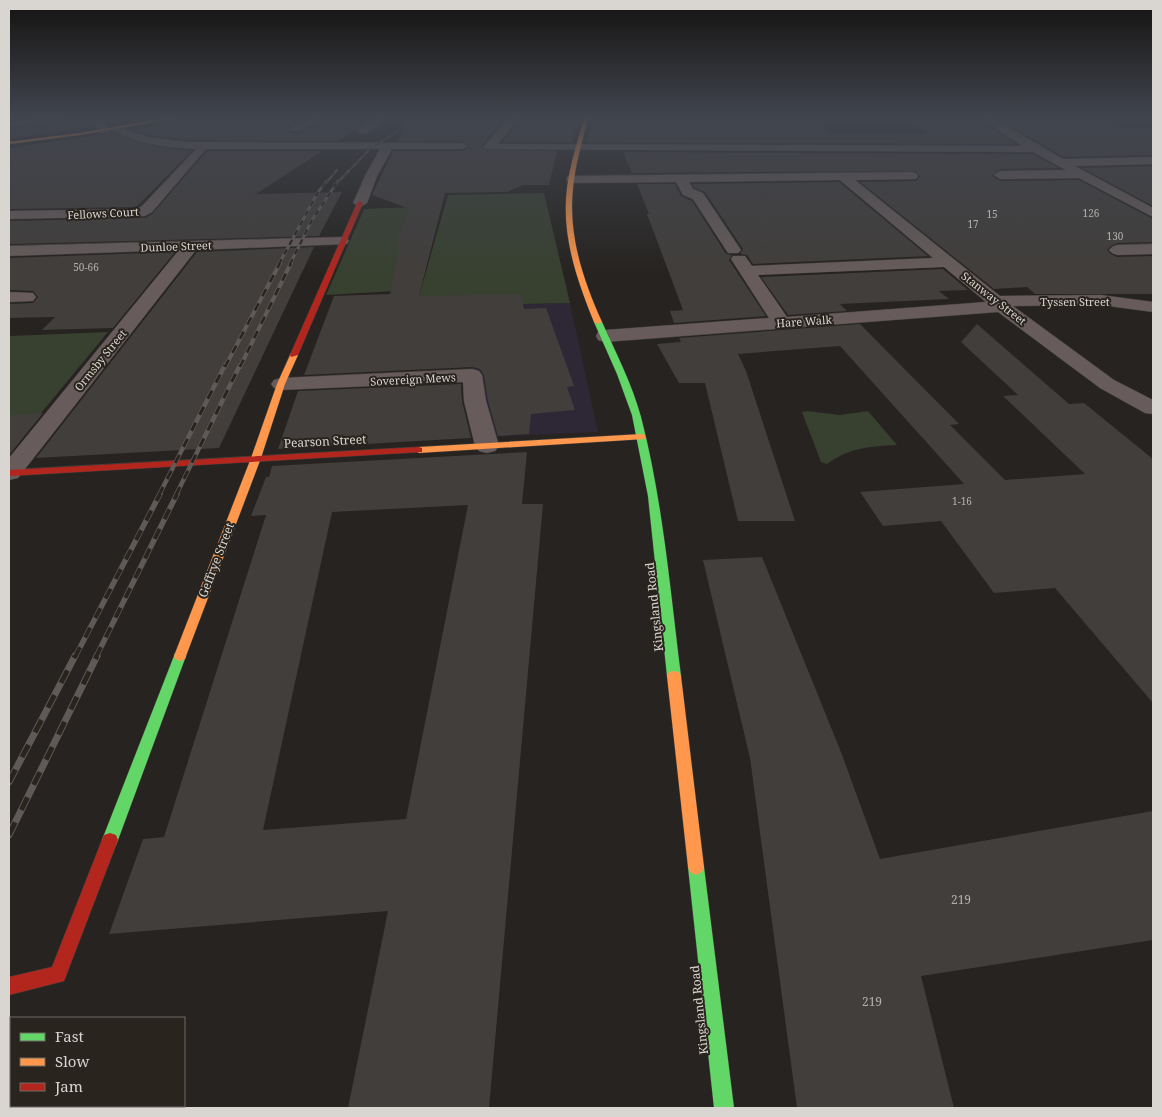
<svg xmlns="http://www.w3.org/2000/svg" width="1162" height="1117" font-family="'Noto Serif',serif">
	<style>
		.commercial { fill: #2e2836 }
		.green { fill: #384030 }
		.building { fill: #413e3b; fill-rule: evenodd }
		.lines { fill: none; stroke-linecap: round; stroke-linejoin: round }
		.street-casing { stroke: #423f3d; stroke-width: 1 }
		.fast-casing { stroke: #423f3d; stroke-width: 1 }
		.slow-casing { stroke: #423f3d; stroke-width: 1 }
		.jam-casing { stroke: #423f3d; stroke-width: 1 }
		.street { fill: #675c5b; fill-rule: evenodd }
		.fast { fill: #63d668; fill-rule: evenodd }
		.slow { fill: #ff974d; fill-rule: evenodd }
		.jam { fill: #b3261e; fill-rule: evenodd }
		.rail-far5-casing { stroke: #5f5957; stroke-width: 2 }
		.rail-far4-casing { stroke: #5f5957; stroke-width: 3 }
		.rail-far3-casing { stroke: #5f5957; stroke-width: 4 }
		.rail-far2-casing { stroke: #5f5957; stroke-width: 4.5 }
		.rail-far1-casing { stroke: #5f5957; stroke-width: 5.5 }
		.rail-casing { stroke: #5f5957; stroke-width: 7 }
		.rail-far5 { stroke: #29241d; stroke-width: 1; stroke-dasharray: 4.5; stroke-linecap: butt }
		.rail-far4 { stroke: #29241d; stroke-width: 2; stroke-dasharray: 5.5; stroke-linecap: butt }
		.rail-far3 { stroke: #29241d; stroke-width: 2.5; stroke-dasharray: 8; stroke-linecap: butt }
		.rail-far2 { stroke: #29241d; stroke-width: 3; stroke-dasharray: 9; stroke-linecap: butt }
		.rail-far1 { stroke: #29241d; stroke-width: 4; stroke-dasharray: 11; stroke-linecap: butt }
		.rail { stroke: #29241d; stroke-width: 5; stroke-dasharray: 14; stroke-linecap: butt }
		.labels { text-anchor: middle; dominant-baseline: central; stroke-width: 4; stroke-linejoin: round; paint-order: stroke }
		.number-label { font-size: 10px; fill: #b3afac }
		.far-street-label { font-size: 11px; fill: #d9d5d1; stroke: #29241d }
		.street-label { font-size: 12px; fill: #d9d5d1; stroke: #29241d }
		.near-number-label { font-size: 12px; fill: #b3afac }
	</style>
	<rect width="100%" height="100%" fill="#262320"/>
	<!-- commercial -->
	<path class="commercial" d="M57,117H88L95,129L9,140V123Z
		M593,117H974L1022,147L959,146L954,142H927L930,145L588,146Z
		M570,303L598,432L482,437L471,367L461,326L429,307Z"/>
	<!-- green -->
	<path class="green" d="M544,193L570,303L523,304L419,296L448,195Z
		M415,207L401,241L396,291L326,295L364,209Z
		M108,332L9,452V336Z
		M807,411L840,415L868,411L897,445C871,446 848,448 827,464L821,462L802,412Z"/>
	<!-- building -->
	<path class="building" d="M82,117H88L94,127L9,138V129L67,122L73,118Z
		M103,117H148L108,124Z
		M188,117H309L288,127L287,130L290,133H299L327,119L363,124L338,141L188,140L148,135L134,130L181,122Z
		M409,117H506L482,146L484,150L557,151L549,185H523L507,192L445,193L419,296L521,294L524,309L546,308L574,386L567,387L575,410L531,414L529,434L498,436L488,401L484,375L480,369L473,367L304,375L334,296L390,294L399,248L397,239L410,209L372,195L393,151H462L470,147L462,141H398Z
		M522,117H579L573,142H502Z
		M593,117H816L831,134H927L906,117H977L1016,144L587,142Z
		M995,117H1094L1122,129L1153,128V155L1063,157Z
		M113,133L153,146L192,151L136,207L9,209V148Z
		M207,151H322L256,194L342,192L319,236L9,244V221L146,218L153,213Z
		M623,152L1033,154L1059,168L1000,169L992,176L1000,181L1079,180L1153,219V242L1117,243L1111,246L1107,250L1111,254L1117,257L1153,256V294H1035L1027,287L994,289L860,182L916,181L920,177L916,171L632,173Z
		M1153,166V206L1082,168Z
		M839,182L928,256L753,264L747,255L740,254L743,249L705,192L694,188L692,184Z
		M637,184H675L681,196L692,201L726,254L732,255L729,260L766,316L674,323L670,311L683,310L647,214H649Z
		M314,247L219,448L36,458L197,252Z
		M175,252L113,328L42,330L55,317L9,318V304L33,303L38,297L33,291L9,290V258Z
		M943,269L968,290L939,291L949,299L840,304L847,311L788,315L761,277Z
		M860,324L959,424L950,425L1005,480L1085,474L1003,396L1018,395L961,342L977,324L1069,404L1084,403L1153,459V703L1055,588L994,593L941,521L883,526L860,492L964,484L840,346L738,354L746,371L795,521H738L705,383H679L657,344L681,342L679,338Z
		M461,384L462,401L471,438L278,449L298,391Z
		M43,413L9,455V415Z
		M527,452L522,504H543L489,1108H348L388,911L109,934L143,839L164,837L266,515L251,516L266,477H269L272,466ZM468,505L406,819L263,830L332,512Z
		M762,557L841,752L880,859L1153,811V940L921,976L954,1108H797L750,758L703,560Z"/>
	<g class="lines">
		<defs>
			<path id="street" d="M40,117H72L67,120L9,127V121Z
				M90,117H100L110,131L109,133H101Z
				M314,117H328L298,131H290L289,129Z
				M376,117H388L367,133H359L358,131L359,129Z
				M509,117H520L498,144L1022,146L979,117H991L1063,159L1153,157V164L1075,166L1153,208V217L1079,178L1000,179L994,175L1000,171L1066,170L1033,152L485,149L483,147L485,145Z
				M117,126L148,137L188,142L462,143L468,146L462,149H390L391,151L377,176L367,203L360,207L353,203L365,176L380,149H206L152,212L145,216L9,219V211L137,209L142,206L196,149C167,148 139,144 113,131L112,129Z
				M912,172L916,173L918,176L916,179L855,180L1000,296L1101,295L1153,302V312L1101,305L1013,306L1114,380L1153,400V414L1145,413L1100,388L998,312L605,342L598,340L596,336L598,332L605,330L769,318L731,259L733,256H745L752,266L933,258L840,180L689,182L693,189L703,193L741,250L738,253H728L693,199L683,195L676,182L572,183L568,182L566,179L568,176ZM944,267L986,302L787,317L758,275Z
				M342,237L347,238L349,241L347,244L196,250L18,478L9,480V458L179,250L9,256V246Z
				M1153,244V254L1117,255L1112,253L1109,250L1112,247L1117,245Z
				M9,292L33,293L36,297L33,301L9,302Z
				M472,369L479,371L482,375L486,401L499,446L495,451L487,453L479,451L475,446L464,401L463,382L281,390L274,388L271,384L274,380L281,378Z"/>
			<path id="fast" d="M595,320L602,322C616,353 632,384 641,417C663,502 670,589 681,676L679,680L674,681L669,680L667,676L648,496L632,415L617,374L594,322Z
				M180,651L185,653L186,656L118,840L116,845L110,847L104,845L102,840L174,656L175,653Z
				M696,859L702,862L704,867L734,1108H714L688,867L690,862Z"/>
			<path id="slow" d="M172,117H183L80,135L9,144V142L80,133Z
				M584,117H588C583,141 575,164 573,189C568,235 583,280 602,322L598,324L594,322C577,280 561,235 567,188C570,164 578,141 584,117Z
				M291,353L298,355L285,384L261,458L186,656L185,659L180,661L175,659L174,656L251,458L277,384Z
				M642,434L645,435V439L419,453L414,450L419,447Z
				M674,671L679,672L681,676L704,867L702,872L696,875L690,872L688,867L667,676L669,672Z"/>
			<path id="jam" d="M360,201L363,203L298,355L291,357L290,355L357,203Z
				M419,447L422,448V452L9,476V470Z
				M110,833L116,835L118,840L64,981L9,995V977L52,967L102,840L104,835Z"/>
		</defs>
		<!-- street casing -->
		<use href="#street" class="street-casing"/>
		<!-- fast casing -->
		<use href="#fast" class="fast-casing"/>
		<!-- slow casing -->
		<use href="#slow" class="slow-casing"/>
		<!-- jam casing -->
		<use href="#jam" class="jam-casing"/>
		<!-- street -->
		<use href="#street" class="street"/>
		<!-- fast -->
		<use href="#fast" class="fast"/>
		<!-- slow -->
		<use href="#slow" class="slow"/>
		<!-- jam -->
		<use href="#jam" class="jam"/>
		<defs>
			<path id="rail-far5" d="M326,183L337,170
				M337,183L371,148L421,117"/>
			<path id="rail-far4" d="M279,264L318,192L327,181
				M290,264L312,220L338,181"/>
			<path id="rail-far3" d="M225,367L280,263
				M240,367L291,263"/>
			<path id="rail-far2" d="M159,495L225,365
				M176,495L240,365"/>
			<path id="rail-far1" d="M75,657L160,494
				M96,657L177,494"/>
			<path id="rail" d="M9,782L75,656
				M9,835L97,656"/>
		</defs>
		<!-- rail-far5 casing -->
		<use href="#rail-far5" class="rail-far5-casing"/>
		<!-- rail-far4 casing -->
		<use href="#rail-far4" class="rail-far4-casing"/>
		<!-- rail-far3 casing -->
		<use href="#rail-far3" class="rail-far3-casing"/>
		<!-- rail-far2 casing -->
		<use href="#rail-far2" class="rail-far2-casing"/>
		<!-- rail-far1 casing -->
		<use href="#rail-far1" class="rail-far1-casing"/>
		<!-- rail casing -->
		<use href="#rail" class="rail-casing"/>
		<!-- rail-far5 -->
		<use href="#rail-far5" class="rail-far5"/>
		<!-- rail-far4 -->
		<use href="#rail-far4" class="rail-far4"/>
		<!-- rail-far3 -->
		<use href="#rail-far3" class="rail-far3"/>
		<!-- rail-far2 -->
		<use href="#rail-far2" class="rail-far2"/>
		<!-- rail-far1 -->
		<use href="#rail-far1" class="rail-far1"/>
		<!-- rail -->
		<use href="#rail" class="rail"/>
	</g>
	<!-- sky -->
	<linearGradient id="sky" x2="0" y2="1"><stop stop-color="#151312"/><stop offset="0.43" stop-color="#41454e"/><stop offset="1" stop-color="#41454e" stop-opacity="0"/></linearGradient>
	<rect width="1162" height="274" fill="url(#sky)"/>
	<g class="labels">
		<!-- number labels -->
		<g class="number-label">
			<text x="1091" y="213">126</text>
			<text x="992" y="214">15</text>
			<text x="973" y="224">17</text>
			<text x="1115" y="236">130</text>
			<text x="86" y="267">50-66</text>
			<text x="962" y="501">1-16</text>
		</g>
		<!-- far-street labels -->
		<g class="far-street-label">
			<text transform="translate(103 213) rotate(-3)">Fellows Court</text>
			<text transform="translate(176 246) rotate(-2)">Dunloe Street</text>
			<text transform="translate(994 298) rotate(38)">Stanway Street</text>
			<text x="1075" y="301">Tyssen Street</text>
			<text transform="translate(804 321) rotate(-4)">Hare Walk</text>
			<text transform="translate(100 360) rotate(-51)">Ormsby Street</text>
			<text transform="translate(413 379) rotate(-3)">Sovereign Mews</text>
		</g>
		<!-- street labels -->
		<g class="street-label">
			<text transform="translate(325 441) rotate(-3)">Pearson Street</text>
			<text transform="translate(216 560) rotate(-69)">Geffrye Street</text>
			<text transform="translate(654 607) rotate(-96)">Kingsland Road</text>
			<text transform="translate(699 1010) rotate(-96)">Kingsland Road</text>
		</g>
		<!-- near-number labels -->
		<g class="near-number-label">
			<text x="961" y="899">219</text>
			<text x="872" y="1001">219</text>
		</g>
	</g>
	<!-- border -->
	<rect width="1162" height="1117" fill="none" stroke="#d9d5d1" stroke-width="20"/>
	<!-- legend -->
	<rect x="10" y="1017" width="175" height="90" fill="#29241d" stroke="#6f6b65"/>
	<rect x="20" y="1033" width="25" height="8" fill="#63d668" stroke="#6f6b65"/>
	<text x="55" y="1042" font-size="15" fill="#d9d5d1">Fast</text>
	<rect x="20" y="1058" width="25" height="8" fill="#ff974d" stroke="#6f6b65"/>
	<text x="55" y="1067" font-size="15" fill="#d9d5d1">Slow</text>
	<rect x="20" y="1083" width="25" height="8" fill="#b3261e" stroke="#6f6b65"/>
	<text x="55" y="1092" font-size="15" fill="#d9d5d1">Jam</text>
</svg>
